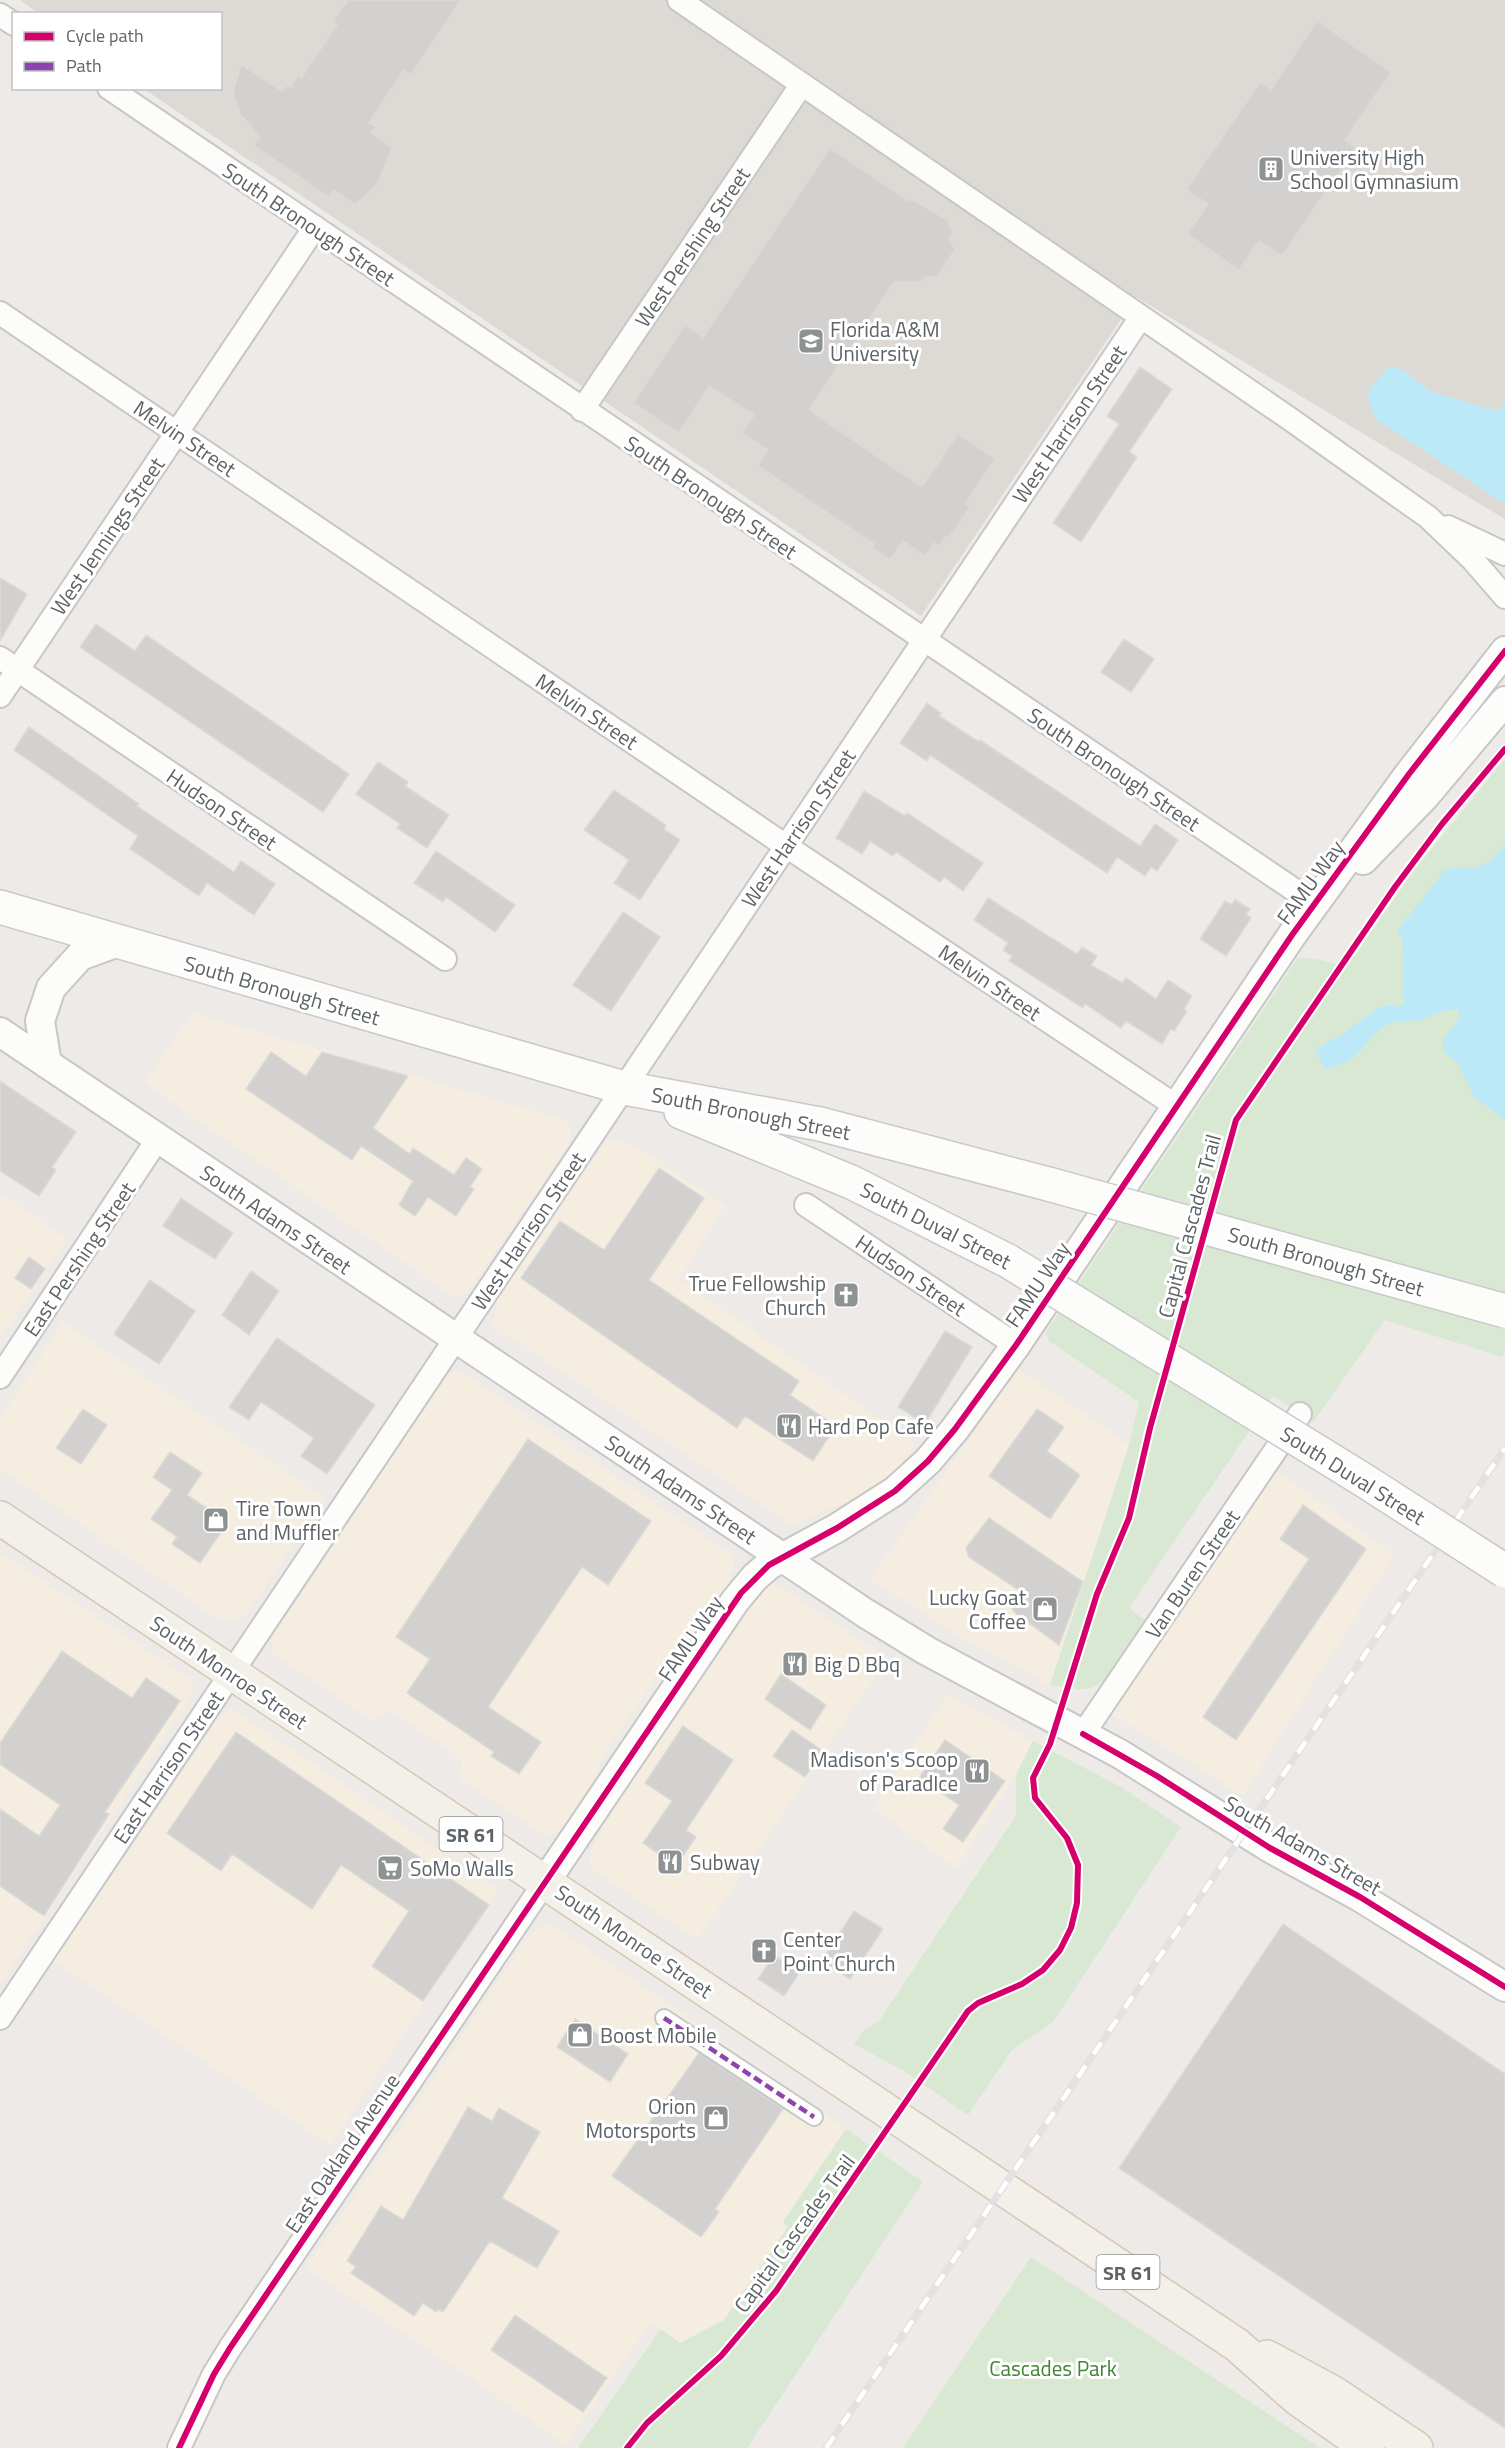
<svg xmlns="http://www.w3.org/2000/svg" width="1505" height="2448" font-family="'Titillium Web',sans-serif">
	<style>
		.commercial { fill: #f6ede1 }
		.education { fill: #dddad5 }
		.green { fill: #d9e8d3 }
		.water { fill: #bce9f7 }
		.building { fill: #d3d1d0; stroke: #dcdad6; stroke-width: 1.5 }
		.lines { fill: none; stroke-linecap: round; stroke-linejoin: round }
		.pedestrian-casing { stroke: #c6c7c6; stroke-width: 20 }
		.minor-casing { stroke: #c6c7c6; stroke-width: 26 }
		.tertiary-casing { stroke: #c6c7c6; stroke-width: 32 }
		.secondary-casing { stroke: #c9c9c9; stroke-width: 36 }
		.primary-casing { stroke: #d5c6b6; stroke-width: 36 }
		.pedestrian { stroke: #fcfcfb; stroke-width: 16 }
		.minor { stroke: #fcfcfb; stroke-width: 22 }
		.tertiary { stroke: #fcfcfb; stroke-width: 28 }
		.secondary { stroke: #fcfcfb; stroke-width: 33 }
		.primary { stroke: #f3efe9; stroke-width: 33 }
		.rail-casing { stroke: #e2e2e2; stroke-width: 7 }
		.rail { stroke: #fff; stroke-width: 4.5; stroke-dasharray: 14; stroke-linecap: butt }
		.secondary-bridge-casing { stroke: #c9c9c9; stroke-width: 36; stroke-linecap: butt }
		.secondary-bridge { stroke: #fcfcfb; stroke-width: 33 }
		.quiet { stroke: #8e44ad; stroke-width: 4.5; stroke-dasharray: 9 4.5; stroke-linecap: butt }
		.cycleway-casing { stroke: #fff; stroke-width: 10 }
		.cycleway { stroke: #d6006c; stroke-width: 6 }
		.labels { text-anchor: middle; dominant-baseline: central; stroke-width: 6; stroke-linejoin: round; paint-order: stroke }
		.shield { fill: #fff; stroke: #8e9294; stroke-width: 1.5 }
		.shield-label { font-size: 20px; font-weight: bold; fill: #5d6366 }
		.poi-label { font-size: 21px; fill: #5d6366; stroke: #fff; text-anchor: start }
		.street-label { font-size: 21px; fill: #5d6366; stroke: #fff }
		.park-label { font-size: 21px; fill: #408436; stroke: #fff }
	</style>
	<rect width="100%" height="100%" fill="#edeae7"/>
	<!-- commercial -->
	<path class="commercial" d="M193,1013L568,1121L570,1138L566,1148L467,1293L456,1298L144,1083Z
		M607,1140L634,1145L725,1206L679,1279L916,1444L897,1469L864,1493L792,1526L492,1324L498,1300L510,1280Z
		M0,1193L68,1239L0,1338Z
		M63,1323L325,1498L244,1617L219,1620L0,1468V1419Z
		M1019,1369L1129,1445L1050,1685L962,1638L870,1579Z
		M456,1371L463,1373L731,1554L734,1564L728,1586L708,1616L695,1621L603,1755L589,1792L565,1824L554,1834L546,1836L460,1779L462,1760L392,1711L372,1721L273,1654L271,1638L446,1378Z
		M1277,1471L1394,1555L1243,1795L1107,1711Z
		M0,1553L191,1680L194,1686L193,1694L0,1985Z
		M772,1581L887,1659L697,1940L590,1867L591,1850L632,1776L756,1594Z
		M948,1694L1033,1741L1016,1775L956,1868L873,1808Z
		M231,1708L498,1890L331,2145L54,1961L222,1714Z
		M548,1922L703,2027L846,2129L783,2222L789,2226L724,2320L680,2343L651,2322L565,2445L471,2378L306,2268L528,1937Z"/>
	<!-- education -->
	<path class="education" d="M20,0H1505V519L1136,297L921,616L144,89L220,88V14L38,13Z"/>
	<!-- green -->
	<path class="green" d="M1505,759V1352L1502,1357L1385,1320L1313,1422L1273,1396L1129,1608L1145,1620L1105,1679C1089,1695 1071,1688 1050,1685L1129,1445L1139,1402L1049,1341L1046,1332L1298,958L1316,959L1347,967L1413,872Z
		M1033,1741L1119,1786L1181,1827L1053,2022L1012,2050L968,2115L904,2071L854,2044L862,2032L879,2021L1016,1816V1775Z
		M846,2129L923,2182L747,2448H578L661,2329L680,2343L724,2320L788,2227L783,2222Z
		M1031,2257L1320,2448H903Z"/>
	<!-- water -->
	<path class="water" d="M1390,367L1401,369L1432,392L1498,411L1505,402V504L1377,420C1360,393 1370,387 1390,367Z
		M1505,844V1120L1474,1097L1458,1064L1443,1051V1040L1460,1018L1457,1010C1443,1007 1436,1016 1423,1019C1410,1023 1400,1018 1387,1025C1360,1042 1364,1061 1325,1069L1315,1050L1347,1031L1374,1011L1384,1006L1404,1005L1403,940L1397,931L1445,870C1477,862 1481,877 1505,844Z"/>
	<!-- building -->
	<path class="building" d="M348,0H461L411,75L404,70L369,123L376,127L371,133L392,148L377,185L355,204L334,190L329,197L253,145L260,137L240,114L233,93L241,64L282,91L287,85L291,87L298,75L301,78L337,25L333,22Z
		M1317,21L1391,72L1345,140L1356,148L1282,256L1259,241L1239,270L1187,234L1208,204L1186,190L1260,82L1271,89Z
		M830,148L909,201L911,199L948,220L953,234L949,238L955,250L936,277H925L921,282H894L809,410L922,487L958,434L995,459L965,504L970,507L949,538L946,536L939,547L934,543L925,556L903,541L890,560L872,547L874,544L758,466L768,450L742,433L754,415L709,386L679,433L633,403L685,325L703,337Z
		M1140,367L1172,389L1129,452L1137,457L1081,542L1053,523L1119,424L1107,416Z
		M0,578L27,594L0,641Z
		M96,624L135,651L146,635L349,774L323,812L80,647Z
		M1124,639L1154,659L1131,692L1101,672Z
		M927,703L941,713L939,716L979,742L980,740L1140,846L1155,824L1178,840L1157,871L1151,867L1145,876L1117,857L1107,873L930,755L927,761L900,743Z
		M29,727L139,804L137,806L234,872L241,861L275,884L254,915L207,883L199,896L130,849L138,836L14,750Z
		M378,762L408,782L405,786L449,815L427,848L397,828L400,824L356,794Z
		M614,790L666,825L664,829L680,840L640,900L614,883L629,860L584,830Z
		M864,791L905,816L907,813L983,863L963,891L944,877L940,882L896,852L893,856L870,841L862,854L836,838Z
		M436,851L515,905L495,932L446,897L443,902L414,883Z
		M988,898L1077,954L1082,947L1097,956L1091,965L1122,983L1126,978L1156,999L1168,980L1192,996L1184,1009L1187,1011L1174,1031L1171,1029L1162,1044L1126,1021L1121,1028L1085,1004L1083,1008L1009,961L1012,956L1003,950L1008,943L974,920Z
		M1235,900L1250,909L1246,915L1251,918L1226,956L1200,939L1225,901L1232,905Z
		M623,912L660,937L611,1011L573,985Z
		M271,1052L306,1076L322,1052L408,1076L373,1128L410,1154L413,1148L454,1175L466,1158L482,1169L470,1187L474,1189L456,1216L428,1197L415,1216L399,1205L413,1181L361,1146L352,1160L246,1089Z
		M0,1081L76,1132L52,1167L56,1170L39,1196L0,1171Z
		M659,1168L704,1198L649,1280L799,1381L790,1395L836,1426L813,1461L745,1416L737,1428L521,1278L560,1221L604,1250Z
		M181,1198L233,1233L215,1259L163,1226Z
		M29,1257L45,1269L31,1289L15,1278Z
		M251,1271L279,1291L249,1335L222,1315Z
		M150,1280L195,1311L159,1364L114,1334Z
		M945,1331L972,1347L925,1424L898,1407Z
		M277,1338L375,1405L327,1474L301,1456L314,1438L261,1402L249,1420L229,1407Z
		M83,1409L107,1425L81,1464L56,1448Z
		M1037,1409L1064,1427L1047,1451L1080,1475L1050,1519L989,1476Z
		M528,1439L651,1521L608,1585L582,1567L488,1707L541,1742L519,1774L491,1756L494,1752L407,1693L430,1659L396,1637Z
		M170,1452L202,1473L187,1495L228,1522L200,1563L172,1544L177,1537L151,1519L172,1490L153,1477Z
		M1303,1505L1366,1549L1236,1740L1203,1717L1309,1559L1280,1539Z
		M989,1518L1083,1582L1059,1645L1014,1612L1011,1605L1020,1591L969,1557L966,1548Z
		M62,1651L132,1698L146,1678L180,1701L105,1812L109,1814L44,1916L0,1886V1809L39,1836L60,1805L0,1764V1743Z
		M781,1674L826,1705L810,1730L765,1699Z
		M683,1726L733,1760L686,1830L696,1837L676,1866L643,1843L672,1801L645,1783Z
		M792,1730L823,1751L805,1777L773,1756Z
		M236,1732L489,1905L423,2001L372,1966L409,1911L341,1865L312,1909L232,1854L221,1871L167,1833Z
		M945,1740L1005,1781L963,1842L943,1829L959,1805L919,1778Z
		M854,1911L883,1929L850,1979L822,1961Z
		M1283,1924L1505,2074V2428L1119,2168Z
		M774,1955L800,1972L784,1996L758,1979Z
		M575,2019L628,2054L610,2082L557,2047Z
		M699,2053L783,2109L715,2209L719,2212L701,2237L612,2176Z
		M468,2107L492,2121L499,2108L540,2132L502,2198L559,2231L537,2268L490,2241L443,2312L438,2309L436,2312L423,2303L414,2316L351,2273L356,2267L347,2261L381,2206L403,2220Z
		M515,2315L607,2378L583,2412L491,2350Z"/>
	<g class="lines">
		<defs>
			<path id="pedestrian" d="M664,2018L814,2117"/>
			<path id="minor" d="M679,0L1290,419L1428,517L1472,559L1505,597
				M0,15L14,24
				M109,88L1315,904
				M0,313L786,846L1176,1106
				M582,410L802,84
				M1448,527L1505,554
				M0,658L445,959
				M0,696L315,227
				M806,1205L1016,1345
				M0,1377L157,1140
				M1083,1734L1300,1414
				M0,2018L1141,317
				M179,2448L214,2374L230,2348L545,1882"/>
			<path id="tertiary" d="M1363,860L1425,796L1505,701
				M0,1032L865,1613L927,1651L1120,1754L1270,1848L1360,1897L1505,1987
				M47,1064L40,1021L51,988L80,956L118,942
				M545,1882L735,1601L755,1577L769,1565L837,1528L895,1491L928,1461L955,1429L1016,1345L1292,935L1409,774L1505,651"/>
			<path id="secondary" d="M0,907L624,1088L820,1124L1052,1185
				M681,1112L851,1182L1008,1261"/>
			<path id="primary" d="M0,1518L1237,2345L1298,2399L1368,2448
				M1267,2357L1332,2392L1416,2448"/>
		</defs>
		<!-- pedestrian casing -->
		<use href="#pedestrian" class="pedestrian-casing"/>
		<!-- minor casing -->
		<use href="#minor" class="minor-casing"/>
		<!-- tertiary casing -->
		<use href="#tertiary" class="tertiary-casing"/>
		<!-- secondary casing -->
		<use href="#secondary" class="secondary-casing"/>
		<!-- primary casing -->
		<use href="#primary" class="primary-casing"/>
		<!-- pedestrian -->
		<use href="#pedestrian" class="pedestrian"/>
		<!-- minor -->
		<use href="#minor" class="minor"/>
		<!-- tertiary -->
		<use href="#tertiary" class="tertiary"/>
		<!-- secondary -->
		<use href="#secondary" class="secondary"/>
		<!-- primary -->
		<use href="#primary" class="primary"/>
		<defs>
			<path id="rail" d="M826,2448L1505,1448"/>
		</defs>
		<!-- rail casing -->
		<use href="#rail" class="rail-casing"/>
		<!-- rail -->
		<use href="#rail" class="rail"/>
		<defs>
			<path id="secondary-bridge" d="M1052,1185L1505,1311
				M1008,1261L1365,1481L1505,1571"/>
		</defs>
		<!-- secondary-bridge casing -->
		<use href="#secondary-bridge" class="secondary-bridge-casing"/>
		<!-- secondary-bridge -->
		<use href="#secondary-bridge" class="secondary-bridge"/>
		<!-- quiet -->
		<path class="quiet" d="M664,2018L814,2117"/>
		<defs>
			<path id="cycleway" d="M1083,1734L1157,1776L1270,1848L1360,1897L1505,1987
				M179,2448L214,2374L230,2348L741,1593L769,1565L837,1528L895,1491L928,1461L955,1429L1016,1345L1292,935L1409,774L1505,651
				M627,2448L647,2423L721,2356L776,2291L968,2011L978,2003L1022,1984L1043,1970L1060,1950L1071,1928L1077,1903L1078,1865L1067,1838L1035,1798L1033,1778L1050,1744L1097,1594L1129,1518L1150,1428L1236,1120L1395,887L1442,824L1505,749"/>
		</defs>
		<!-- cycleway casing -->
		<use href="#cycleway" class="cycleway-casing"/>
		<!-- cycleway -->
		<use href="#cycleway" class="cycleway"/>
	</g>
	<!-- icons -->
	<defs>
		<symbol id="building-square" viewBox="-11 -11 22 22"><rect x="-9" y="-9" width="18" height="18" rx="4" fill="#8f9293" stroke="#fff"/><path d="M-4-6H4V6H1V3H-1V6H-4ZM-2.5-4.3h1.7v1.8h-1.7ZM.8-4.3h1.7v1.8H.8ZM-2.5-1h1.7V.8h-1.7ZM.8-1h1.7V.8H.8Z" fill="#fff"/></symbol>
		<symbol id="university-square" viewBox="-11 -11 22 22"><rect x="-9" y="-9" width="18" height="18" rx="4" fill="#8f9293" stroke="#fff"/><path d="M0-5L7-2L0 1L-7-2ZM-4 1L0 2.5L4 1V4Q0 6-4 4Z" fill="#fff"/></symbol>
		<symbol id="church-square" viewBox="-11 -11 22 22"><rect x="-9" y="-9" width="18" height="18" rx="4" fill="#8f9293" stroke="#fff"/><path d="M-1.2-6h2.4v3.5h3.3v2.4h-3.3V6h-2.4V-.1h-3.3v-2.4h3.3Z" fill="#fff"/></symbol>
		<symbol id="restaurant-square" viewBox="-11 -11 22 22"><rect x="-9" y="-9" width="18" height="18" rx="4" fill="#8f9293" stroke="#fff"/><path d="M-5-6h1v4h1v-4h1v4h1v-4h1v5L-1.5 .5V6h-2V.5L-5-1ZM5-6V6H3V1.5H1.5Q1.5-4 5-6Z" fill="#fff"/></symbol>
		<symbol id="shop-square" viewBox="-11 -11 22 22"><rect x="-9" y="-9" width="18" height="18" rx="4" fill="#8f9293" stroke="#fff"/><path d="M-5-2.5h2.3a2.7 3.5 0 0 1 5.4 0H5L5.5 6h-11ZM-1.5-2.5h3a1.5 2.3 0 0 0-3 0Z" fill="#fff"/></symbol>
		<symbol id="supermarket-square" viewBox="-11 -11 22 22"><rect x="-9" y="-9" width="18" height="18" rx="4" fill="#8f9293" stroke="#fff"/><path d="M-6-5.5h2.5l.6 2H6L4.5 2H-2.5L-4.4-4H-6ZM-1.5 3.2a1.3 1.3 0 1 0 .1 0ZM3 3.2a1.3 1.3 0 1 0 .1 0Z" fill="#fff"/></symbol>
	</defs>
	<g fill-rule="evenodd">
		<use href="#building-square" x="1256" y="154" width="30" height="30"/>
		<use href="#university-square" x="796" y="326" width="30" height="30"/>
		<use href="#church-square" x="831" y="1280" width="30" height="30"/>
		<use href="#restaurant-square" x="774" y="1411" width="30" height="30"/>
		<use href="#shop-square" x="201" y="1505" width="30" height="30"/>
		<use href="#shop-square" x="1030" y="1594" width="30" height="30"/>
		<use href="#restaurant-square" x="780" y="1649" width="30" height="30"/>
		<use href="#restaurant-square" x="962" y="1756" width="30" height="30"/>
		<use href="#restaurant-square" x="655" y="1847" width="30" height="30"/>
		<use href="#supermarket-square" x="375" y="1853" width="30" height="30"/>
		<use href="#church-square" x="749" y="1936" width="30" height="30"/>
		<use href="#shop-square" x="565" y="2020" width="30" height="30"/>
		<use href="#shop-square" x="701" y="2103" width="30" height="30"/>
	</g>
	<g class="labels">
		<!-- shield labels -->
		<g class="shield">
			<rect x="439.5" y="1817" width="63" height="34" rx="4.5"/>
			<rect x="1096.5" y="2255" width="63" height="34" rx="4.5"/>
		</g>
		<g class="shield-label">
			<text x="471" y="1834">SR 61</text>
			<text x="1128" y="2272">SR 61</text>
		</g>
		<!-- poi labels -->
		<g class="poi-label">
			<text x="1290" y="157">University High<tspan x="1290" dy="24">School Gymnasium</tspan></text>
			<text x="830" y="329">Florida A&amp;M<tspan x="830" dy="24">University</tspan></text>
			<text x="826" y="1283" text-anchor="end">True Fellowship<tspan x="826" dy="24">Church</tspan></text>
			<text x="808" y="1426">Hard Pop Cafe</text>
			<text x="236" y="1508">Tire Town<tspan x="236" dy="24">and Muffler</tspan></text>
			<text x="1026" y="1597" text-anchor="end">Lucky Goat<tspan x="1026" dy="24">Coffee</tspan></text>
			<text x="814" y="1664">Big D Bbq</text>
			<text x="958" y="1759" text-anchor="end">Madison's Scoop<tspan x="958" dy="24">of ParadIce</tspan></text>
			<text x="690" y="1862">Subway</text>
			<text x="410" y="1868">SoMo Walls</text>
			<text x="783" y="1939">Center<tspan x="783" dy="24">Point Church</tspan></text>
			<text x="600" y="2035">Boost Mobile</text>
			<text x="696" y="2106" text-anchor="end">Orion<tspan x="696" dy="24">Motorsports</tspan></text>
		</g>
		<!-- street labels -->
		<g class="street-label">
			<text transform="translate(309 224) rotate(34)">South Bronough Street</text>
			<text transform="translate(692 247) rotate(-56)">West Pershing Street</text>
			<text transform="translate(1069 424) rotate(-56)">West Harrison Street</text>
			<text transform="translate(185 438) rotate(34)">Melvin Street</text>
			<text transform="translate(711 497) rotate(34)">South Bronough Street</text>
			<text transform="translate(107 536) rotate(-56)">West Jennings Street</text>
			<text transform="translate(587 711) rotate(34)">Melvin Street</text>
			<text transform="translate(1114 769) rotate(34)">South Bronough Street</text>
			<text transform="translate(222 809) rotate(34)">Hudson Street</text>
			<text transform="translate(798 828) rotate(-56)">West Harrison Street</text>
			<text transform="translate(1310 882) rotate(-54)">FAMU Way</text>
			<text transform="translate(990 982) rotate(34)">Melvin Street</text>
			<text transform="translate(282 990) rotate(16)">South Bronough Street</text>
			<text transform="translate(751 1113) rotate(11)">South Bronough Street</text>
			<text transform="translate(276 1219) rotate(34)">South Adams Street</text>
			<text transform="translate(936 1225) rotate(27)">South Duval Street</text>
			<text transform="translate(1189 1226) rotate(-75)">Capital Cascades Trail</text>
			<text transform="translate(528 1231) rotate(-56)">West Harrison Street</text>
			<text transform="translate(79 1259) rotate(-56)">East Pershing Street</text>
			<text transform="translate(1326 1261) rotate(16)">South Bronough Street</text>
			<text transform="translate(911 1275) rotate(34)">Hudson Street</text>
			<text transform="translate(1037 1284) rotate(-56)">FAMU Way</text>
			<text transform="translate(1353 1475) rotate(32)">South Duval Street</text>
			<text transform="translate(681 1489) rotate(34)">South Adams Street</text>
			<text transform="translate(1192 1574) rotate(-56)">Van Buren Street</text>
			<text transform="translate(690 1638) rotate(-56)">FAMU Way</text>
			<text transform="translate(229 1672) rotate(34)">South Monroe Street</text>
			<text transform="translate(168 1767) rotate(-56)">East Harrison Street</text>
			<text transform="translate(1303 1845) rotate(30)">South Adams Street</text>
			<text transform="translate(634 1941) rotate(34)">South Monroe Street</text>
			<text transform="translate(342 2153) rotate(-56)">East Oakland Avenue</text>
			<text transform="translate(794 2233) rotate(-54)">Capital Cascades Trail</text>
		</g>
		<!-- park labels -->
		<g class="park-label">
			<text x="1053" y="2368">Cascades Park</text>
		</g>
	</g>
	<!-- legend -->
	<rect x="12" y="12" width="210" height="78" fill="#ffffff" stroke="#bec1c2" stroke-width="1.5"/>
	<rect x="24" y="32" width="30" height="9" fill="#d6006c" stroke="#bec1c2" stroke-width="1.5"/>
	<text x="66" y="42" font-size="18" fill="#5d6366">Cycle path</text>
	<rect x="24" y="62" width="30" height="9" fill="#8e44ad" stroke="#bec1c2" stroke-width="1.5"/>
	<text x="66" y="72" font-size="18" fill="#5d6366">Path</text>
</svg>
